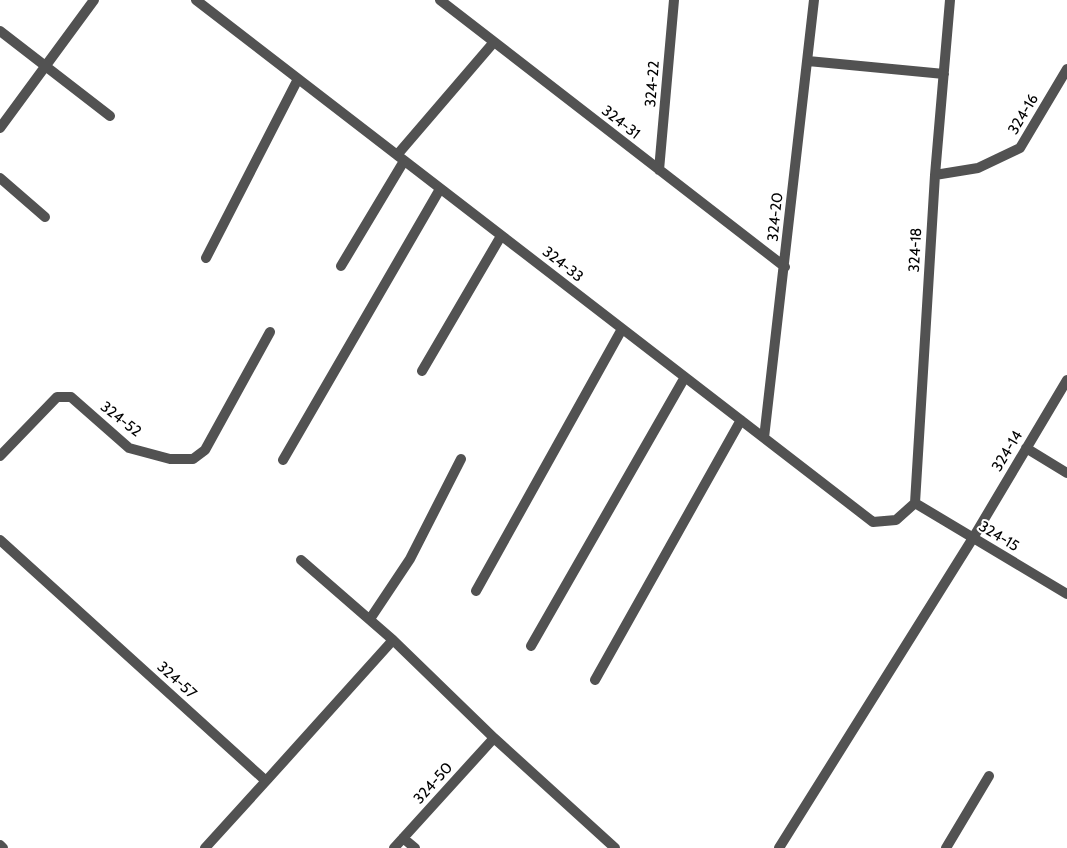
<svg xmlns="http://www.w3.org/2000/svg" width="1067" height="848" font-family="Cabin,sans-serif">
	<style>
		.lines { fill: none; stroke-linecap: round; stroke-linejoin: round }
		.street { stroke: #525252; stroke-width: 10 }
		.labels { text-anchor: middle; dominant-baseline: central; stroke-width: 4; stroke-linejoin: round; paint-order: stroke }
		.street-label { font-size: 15px; fill: #000; stroke: #fff }
	</style>
	<rect width="100%" height="100%" fill="#fff"/>
	<g class="lines">
		<!-- street -->
		<path class="street" d="M196,0L873,522L896,520L915,503
			M440,0L785,267
			M0,31L110,116
			M808,61L944,74
			M0,128L94,0
			M397,155L494,42
			M659,170L674,0
			M935,175L978,168L1020,148L1067,69
			M0,178L45,217
			M206,258L298,79
			M341,266L404,161
			M422,371L501,236
			M764,438L814,0
			M1026,448L1067,473
			M0,456L57,397H71L129,448L170,459H193L205,450L270,332
			M283,460L440,189
			M915,503L935,175L950,0
			M915,503L1067,594
			M0,540L266,781L205,848
			M301,560L393,640L494,738L615,848
			M476,591L622,329
			M370,619L410,559L461,459
			M531,646L685,377
			M595,680L741,420
			M266,781L393,640
			M403,838L415,848
			M0,845L3,848
			M394,848L494,738
			M779,848L973,538L1067,380
			M946,848L989,776"/>
	</g>
	<g class="labels">
		<!-- street labels -->
		<g class="street-label">
			<text transform="translate(652 84) rotate(-85)">324-22</text>
			<text transform="translate(1023 114) rotate(-59)">324-16</text>
			<text transform="translate(621 122) rotate(38)">324-31</text>
			<text transform="translate(775 217) rotate(-84)">324-20</text>
			<text transform="translate(915 250) rotate(-87)">324-18</text>
			<text transform="translate(563 264) rotate(38)">324-33</text>
			<text transform="translate(121 419) rotate(38)">324-52</text>
			<text transform="translate(1007 451) rotate(-59)">324-14</text>
			<text transform="translate(999 536) rotate(31)">324-15</text>
			<text transform="translate(177 680) rotate(42)">324-57</text>
			<text transform="translate(433 783) rotate(-48)">324-50</text>
		</g>
	</g>
</svg>
